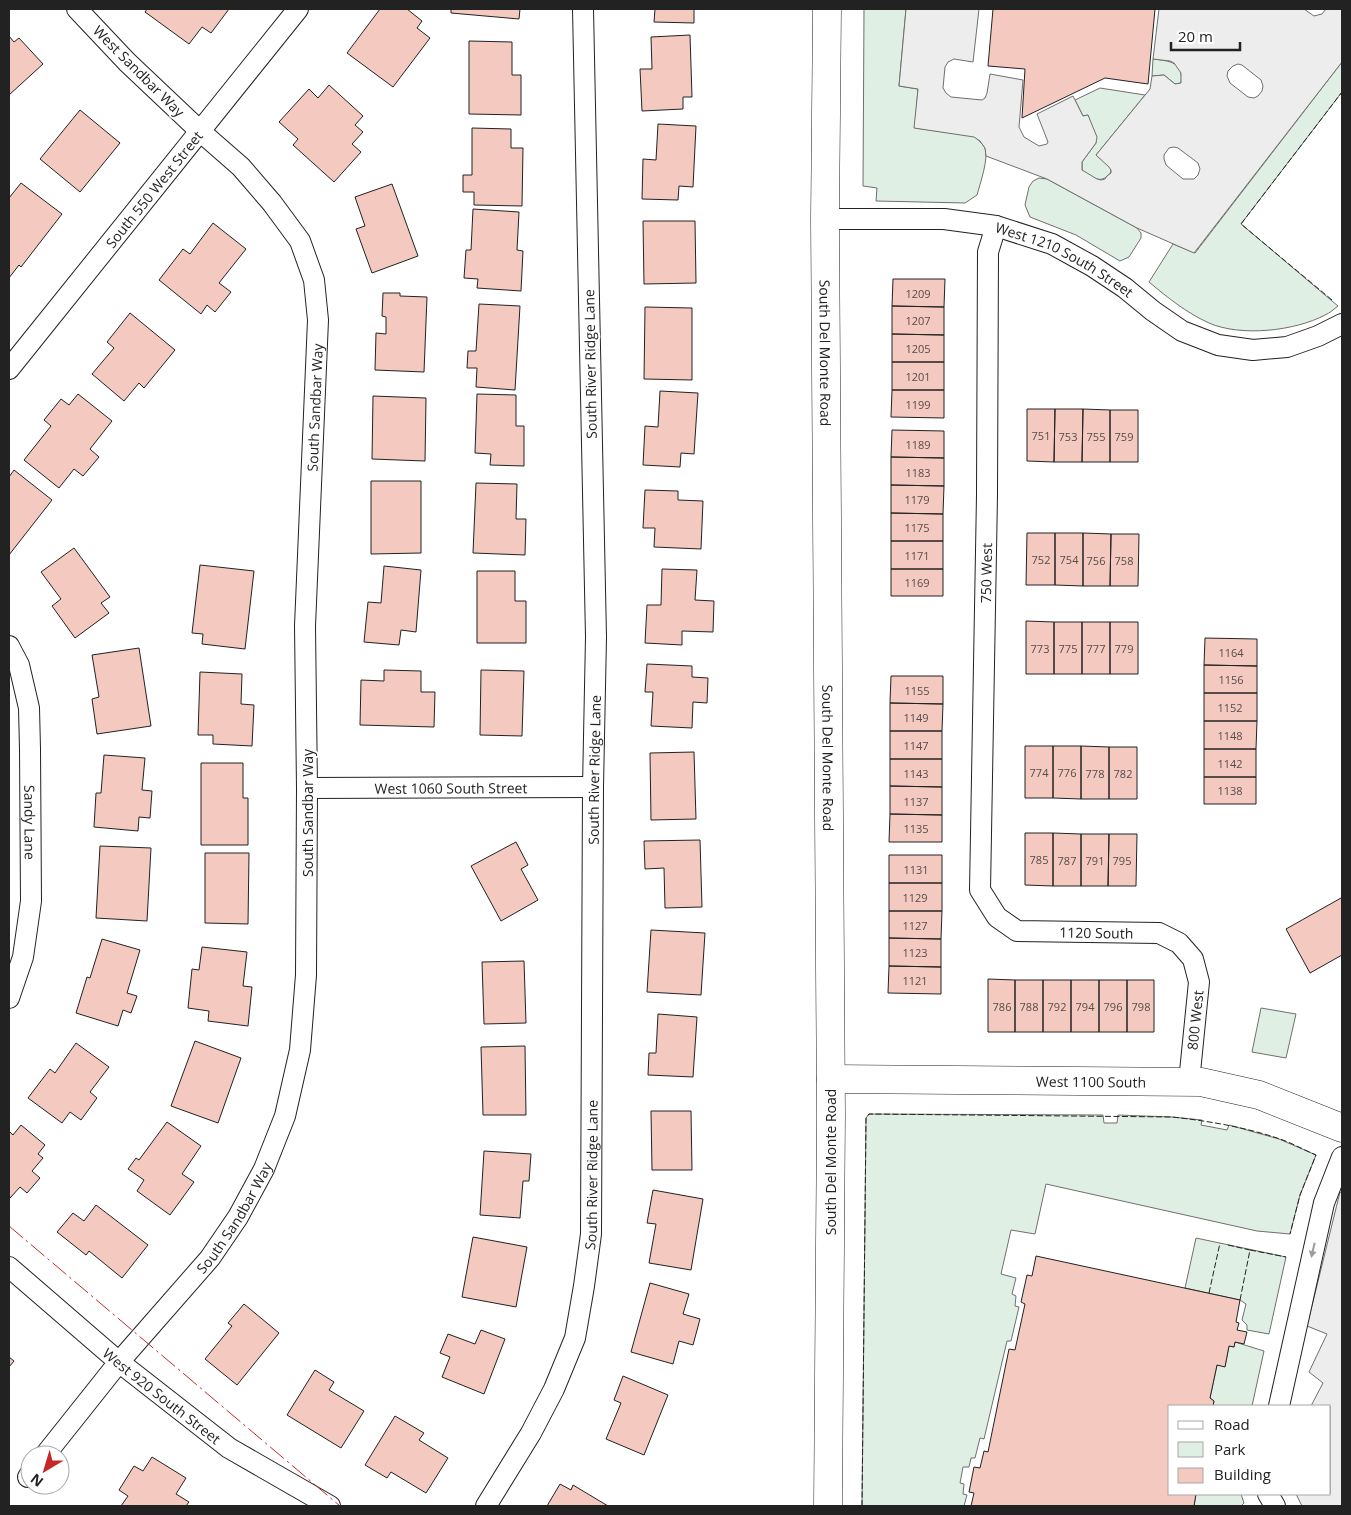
<svg xmlns="http://www.w3.org/2000/svg" width="1351" height="1515" font-family="'Open Sans',sans-serif">
	<style>
		.green { fill: #e0efe3; stroke: #6f6f6f }
		.parking { fill: #ededed; stroke: #6f6f6f; fill-rule: evenodd }
		.building { fill: #f3c9c0; stroke: #222 }
		.lines { fill: none; stroke-linecap: round; stroke-linejoin: round }
		.street-casing { stroke: #222; stroke-width: 22 }
		.secondary-casing { stroke: #222; stroke-width: 29 }
		.street { stroke: #fff; stroke-width: 20 }
		.secondary { stroke: #fff; stroke-width: 28 }
		.fence { stroke: #222; stroke-width: 1; stroke-dasharray: 6 2.5; stroke-linecap: butt }
		.power { stroke: #c62828; stroke-width: 1; stroke-dasharray: 18 4 2.5 4; stroke-linecap: butt }
		.oneway { fill: #9c9c9c }
		.labels { text-anchor: middle; dominant-baseline: central; stroke-width: 4; stroke-linejoin: round; paint-order: stroke }
		.number-label { font-size: 11px; fill: #564c4a }
		.street-label { font-size: 14px; fill: #222; stroke: #fff }
	</style>
	<rect width="100%" height="100%" fill="#fff"/>
	<!-- green -->
	<path class="green" d="M864,9H906L899,86L918,89L915,128L974,136C978,140 982,143 985,148C989,158 980,184 977,195L965,203L876,201L877,188L863,186Z
		M1153,59C1170,61 1184,62 1181,83L1175,84L1164,75L1152,76Z
		M1342,62V92L1241,224L1338,306C1334,309 1330,313 1325,315C1295,331 1241,337 1209,323C1187,313 1168,298 1149,282L1173,244L1195,253Z
		M1100,88L1145,95L1096,155C1100,159 1110,164 1111,169C1111,173 1110,174 1107,176C1100,184 1089,176 1082,170V162L1096,143L1088,115L1083,116L1075,100Z
		M1039,178L1047,179L1137,228L1141,233V238L1129,257L1120,261L1076,235L1030,217L1025,205L1029,187L1033,181Z
		M1261,1008L1296,1014L1286,1058L1252,1052Z
		M869,1114L1103,1115L1104,1123H1117L1118,1115L1172,1117L1202,1120L1201,1125L1227,1130L1229,1125L1279,1139L1316,1155L1300,1195L1290,1234L1257,1231L1046,1184L1035,1234L1011,1230L1001,1274L1016,1278L1012,1294L1016,1296L1015,1306L1019,1307L1011,1341H1007L984,1439L980,1438L975,1458H971L969,1467H963L960,1483L964,1484L963,1494L967,1495L964,1506H862L866,1118Z
		M1196,1238L1286,1257L1269,1334L1247,1330V1325L1242,1320L1246,1304L1240,1300L1185,1288Z
		M1235,1342L1264,1351L1252,1406H1213L1214,1401L1210,1398L1217,1365L1225,1366L1229,1346L1234,1347Z
		M1196,1494H1241L1244,1503L1241,1506H1194Z"/>
	<!-- parking -->
	<path class="parking" d="M906,9H979L973,62L954,59L948,62L945,67L943,88L946,93L951,97L982,100L985,98L987,93L990,74L1023,80L1019,127L1024,137L1039,146L1047,144L1048,142L1037,114L1073,96L1083,116L1088,115L1097,137L1096,143L1082,162V170L1097,179L1101,180L1105,179L1107,176L1111,173V170L1109,167L1096,155L1150,89L1152,76L1164,75L1175,84L1181,83V73L1174,63L1170,61L1153,59L1159,9H1304L1314,16L1322,14L1326,9H1342V62L1194,253L1137,228L1047,179L986,156L985,148L980,141L974,137L914,128L918,89L899,86ZM1238,64L1242,65L1261,80L1263,86L1262,91L1258,96L1254,98L1248,97L1230,83L1227,76L1228,71L1233,66ZM1174,147L1178,148L1198,163L1200,169L1198,175L1194,179H1183L1166,165L1164,159V155L1169,148Z
		M1340,1192L1342,1193V1506H1302L1296,1494H1330V1406H1311L1323,1383L1309,1372L1327,1334L1307,1326Z"/>
	<!-- building -->
	<path class="building" d="M147,9H229L211,33L202,27L189,44L145,12Z
		M380,9H407L422,21L417,28L430,38L393,87L347,53Z
		M451,9H520L519,19L451,13Z
		M655,9H694V23L654,22Z
		M993,9H1155L1148,84L1105,78L1022,118L1025,69L988,66Z
		M690,35L692,97H683V109L642,111L640,69H652L651,37Z
		M9,36L14,42L19,38L43,64L9,95Z
		M469,41L512,42V75H521V115L469,114Z
		M329,85L363,116L355,125L363,132L352,144L361,152L334,182L293,145L298,139L279,122L309,89L318,98Z
		M80,110L120,143L80,192L40,159Z
		M658,124L696,126L693,187L679,186L678,200L642,199L643,159L656,160Z
		M472,128L511,129V148H523L522,206L474,205V192H463V175H472Z
		M21,183L62,214L21,267L19,265L9,278V198Z
		M392,184L418,256L372,273L356,229L365,226L355,197Z
		M473,209L519,212L517,250L523,251L521,291L477,288L478,279L464,278L466,250H471Z
		M643,221H695L696,283L644,284Z
		M213,223L246,249L219,283L231,292L215,312L207,305L201,314L159,280L183,249L190,254Z
		M893,279H945L944,307L892,306Z
		M383,293H400V296L427,297L424,372L375,370L376,333L386,334V317L382,316Z
		M479,304L520,306L515,390L476,387L477,368H467L468,351H476Z
		M892,306L944,307V335L892,334Z
		M645,307L692,308V380L644,379Z
		M130,313L175,350L144,388L139,383L124,401L92,374L114,348L107,342Z
		M892,334L944,335V362H892Z
		M892,362H944V390H892Z
		M892,390H944V418L891,417Z
		M660,391L698,393L694,454L681,453L680,467L643,465L645,426L658,427Z
		M78,394L112,421L90,449L99,457L83,476L74,469L59,488L24,460L51,426L44,420L61,399L69,405Z
		M477,394L516,395V426H524V466L490,465L491,454L475,453Z
		M373,396L426,398L425,461L372,459Z
		M1027,409H1055L1054,462L1027,461Z
		M1055,409H1083L1082,462H1054Z
		M1083,409L1110,410V462H1082Z
		M1110,410H1138V462H1110Z
		M892,430L944,431V458L891,457Z
		M891,457L944,458V486L891,485Z
		M14,470L52,500L9,555V477Z
		M371,481H421V553L371,554Z
		M476,483L517,484L516,519H526L525,555L473,553Z
		M891,485L944,486L943,514L891,513Z
		M645,490L678,491V500L703,501L701,549L654,547L655,528H643Z
		M891,513L943,514V541H891Z
		M1027,533H1055V585H1026Z
		M1055,533H1083V586L1055,585Z
		M1083,533L1111,534L1110,586H1083Z
		M1111,534H1139L1138,586H1110Z
		M891,541H943V569H891Z
		M74,548L110,597L101,603L109,613L75,638L52,606L61,599L41,572Z
		M200,565L254,571L245,649L202,644L203,634L192,633Z
		M384,566L421,570L416,632L401,630L399,645L364,642L368,602L381,603Z
		M662,569L697,570L695,600L714,601L713,632L682,631V645L645,643L647,605H661Z
		M891,569H943V596H891Z
		M477,571H515V601H526V643H477Z
		M1026,621L1054,622V674H1026Z
		M1054,622H1082V674H1054Z
		M1082,622H1110V674H1082Z
		M1110,622H1138V674H1110Z
		M1205,638L1257,639V666L1204,665Z
		M139,648L151,726L97,734L92,699L99,697L92,655Z
		M647,664L692,666V677L708,678L707,703L693,702L692,728L651,726L653,692H645Z
		M1204,665L1257,666V693H1204Z
		M384,670L421,671V692H435L434,727L360,725L361,680L384,681Z
		M481,670L524,671L522,736L480,735Z
		M200,672L242,674L241,704L254,705L252,746L213,744V735H198Z
		M891,676H943V704L890,703Z
		M1204,693H1257V721H1204Z
		M890,703L943,704L942,731H890Z
		M1204,721H1257L1256,749H1204Z
		M890,731H942V759H890Z
		M1025,746H1053V798H1025Z
		M1053,746H1081V799L1053,798Z
		M1081,746L1109,747V799H1081Z
		M1109,747H1137V799H1109Z
		M1204,749H1256V777H1204Z
		M694,752L696,819L651,820L650,753Z
		M104,755L145,758L142,790L152,791L150,818L139,817L138,831L94,827L96,793H101Z
		M890,759H942V787L890,786Z
		M201,763H243V798H248V845H201Z
		M1204,777H1256V804H1204Z
		M890,786L942,787V815L890,814Z
		M890,814L942,815V842H889Z
		M1025,833H1053V886L1025,885Z
		M1053,833L1081,834V886H1053Z
		M1081,834H1109L1108,886H1081Z
		M1109,834H1137L1136,886H1108Z
		M700,840L702,907L665,908L664,868L645,869L644,841Z
		M516,842L528,865L521,869L538,900L501,921L471,866Z
		M100,846L151,848L147,921L96,918Z
		M205,853H249L248,924L205,923Z
		M889,855H942V883H889Z
		M889,883H942V911H889Z
		M1341,898L1342,901V955L1310,973L1286,929Z
		M889,911H942L941,939L889,938Z
		M651,930L705,933L701,995L647,992Z
		M889,938L941,939V967L889,966Z
		M102,939L140,950L127,993L137,996L131,1013L123,1010L118,1026L76,1013L87,977L90,978Z
		M202,947L247,952L243,986L252,987L248,1026L208,1021L209,1011L188,1008L192,969L199,970Z
		M524,961L526,1023L484,1024L482,962Z
		M889,966L941,967V994L888,993Z
		M988,979L1015,980V1032H988Z
		M1015,980H1043V1032H1015Z
		M1043,980H1071V1032H1043Z
		M1071,980H1099V1032H1071Z
		M1099,980H1127V1032H1099Z
		M1127,980H1154V1032H1127Z
		M658,1014L697,1017L693,1077L648,1075L649,1053H656Z
		M195,1041L241,1058L218,1123L171,1106Z
		M76,1043L109,1067L90,1092L97,1098L81,1120L70,1112L62,1123L28,1098L50,1069L55,1073Z
		M525,1046L526,1115H483L481,1047Z
		M651,1111H691L692,1170H652Z
		M167,1122L201,1146L182,1174L194,1182L170,1215L137,1191L144,1180L128,1169L136,1158L139,1160Z
		M21,1125L45,1145L38,1154L43,1158L32,1171L40,1178L27,1193L20,1187L10,1198L9,1197V1131L13,1135Z
		M484,1151L531,1154L529,1181H523L520,1218L480,1215Z
		M653,1190L703,1199L691,1270L649,1263L656,1224L647,1223Z
		M96,1205L148,1245L122,1278L89,1251L86,1255L57,1232L73,1213L84,1221Z
		M473,1237L527,1247L516,1307L462,1297Z
		M1036,1256L1240,1300L1236,1322L1239,1323L1237,1330L1247,1332L1244,1344L1235,1342L1234,1347L1229,1346L1225,1367L1217,1365L1210,1398L1214,1401L1213,1406H1170V1494H1196L1194,1506H971L974,1493L969,1492L974,1467L980,1468L984,1451L988,1452L1009,1349L1015,1350L1025,1304L1021,1302L1027,1275L1032,1276Z
		M650,1283L689,1294L683,1314L700,1319L693,1345L679,1341L673,1364L631,1352Z
		M244,1304L279,1333L237,1385L205,1359L232,1326L228,1323Z
		M481,1330L505,1339L484,1394L442,1377L450,1357L440,1353L448,1334L475,1344Z
		M9,1357L14,1361L9,1367Z
		M315,1370L334,1382L329,1390L364,1411L341,1448L287,1415Z
		M623,1376L668,1395L644,1455L606,1439L621,1403L614,1400Z
		M395,1416L424,1433L419,1440L448,1458L426,1493L391,1472L387,1478L365,1465Z
		M152,1457L186,1478L176,1494L189,1502L186,1506H121L128,1496L119,1490L134,1466L143,1471Z
		M560,1484L571,1490L573,1485L608,1506H547Z"/>
	<g class="lines">
		<defs>
			<g id="street">
				<path id="s1" d="M825,219H944L996,226L1052,244L1092,266L1125,288L1153,311L1182,331L1218,345L1253,350L1287,347L1318,336L1342,324"/>
				<path id="s2" d="M996,226L988,252L987,495L980,890L997,917L1017,931L1159,933L1179,943L1193,959L1199,982L1189,1082"/>
				<path id="s3" d="M9,369L298,9"/>
				<path id="s4" d="M9,646L19,665L29,708L30,749L31,901L23,957L9,998"/>
				<path id="s5" d="M307,788L593,787"/>
				<path id="s6" d="M9,1267L119,1362L229,1448L330,1506"/>
				<path d="M1279,1406L1324,1203L1342,1157"/>
				<path id="s7" d="M45,1455L119,1362L210,1258L238,1217L264,1169L285,1116L300,1050L306,975L307,788L305,626L318,320L314,280L300,241L272,203L241,167L201,132L127,62L77,9"/>
				<path d="M28,1477L30,1474"/>
				<path d="M1268,1494L1275,1506"/>
				<path id="s8" d="M486,1506L531,1433L554,1389L575,1338L584,1286L591,1234L593,787L596,637L583,9"/>
			</g>
			<g id="secondary">
				<path id="s9" d="M827,9L825,219L831,1115L828,1506"/>
				<path id="s10" d="M831,1079L1201,1082L1259,1095L1342,1128"/>
			</g>
		</defs>
		<!-- street casing -->
		<use href="#street" class="street-casing"/>
		<!-- secondary casing -->
		<use href="#secondary" class="secondary-casing"/>
		<!-- street -->
		<use href="#street" class="street"/>
		<!-- secondary -->
		<use href="#secondary" class="secondary"/>
		<!-- fence -->
		<path class="fence" d="M1332,300L1241,224L1342,92
			M1228,1245L1250,1250
			M1209,1293L1220,1243
			M1240,1300L1250,1250L1286,1257
			M862,1506L866,1118L869,1114L1172,1117C1208,1121 1245,1127 1280,1139C1292,1143 1304,1150 1316,1155L1300,1195L1290,1234"/>
		<!-- power -->
		<path class="power" d="M9,1226L340,1506"/>
	</g>
	<!-- one-way arrows -->
	<defs><path id="oneway-solid" d="M-6-.8H1V-3.2L6.5 0L1 3.2V.8H-6Z" transform="scale(1.25)"/></defs>
	<use class="oneway" href="#oneway-solid" transform="translate(1313 1250) rotate(103)"/>
	<g class="labels">
		<!-- number labels -->
		<g class="number-label">
			<text x="918" y="293">1209</text>
			<text x="918" y="320">1207</text>
			<text x="918" y="348">1205</text>
			<text x="918" y="376">1201</text>
			<text x="918" y="404">1199</text>
			<text x="1041" y="435">751</text>
			<text x="1068" y="436">753</text>
			<text x="1096" y="436">755</text>
			<text x="1124" y="436">759</text>
			<text x="918" y="444">1189</text>
			<text x="918" y="472">1183</text>
			<text x="917" y="499">1179</text>
			<text x="917" y="527">1175</text>
			<text x="917" y="555">1171</text>
			<text x="1041" y="559">752</text>
			<text x="1069" y="559">754</text>
			<text x="1096" y="560">756</text>
			<text x="1124" y="560">758</text>
			<text x="917" y="582">1169</text>
			<text x="1040" y="648">773</text>
			<text x="1068" y="648">775</text>
			<text x="1096" y="648">777</text>
			<text x="1124" y="648">779</text>
			<text x="1231" y="652">1164</text>
			<text x="1231" y="679">1156</text>
			<text x="917" y="690">1155</text>
			<text x="1230" y="707">1152</text>
			<text x="916" y="717">1149</text>
			<text x="1230" y="735">1148</text>
			<text x="916" y="745">1147</text>
			<text x="1230" y="763">1142</text>
			<text x="1039" y="772">774</text>
			<text x="1067" y="772">776</text>
			<text x="916" y="773">1143</text>
			<text x="1095" y="773">778</text>
			<text x="1123" y="773">782</text>
			<text x="1230" y="790">1138</text>
			<text x="916" y="801">1137</text>
			<text x="916" y="828">1135</text>
			<text x="1039" y="859">785</text>
			<text x="1067" y="860">787</text>
			<text x="1095" y="860">791</text>
			<text x="1122" y="860">795</text>
			<text x="916" y="869">1131</text>
			<text x="915" y="897">1129</text>
			<text x="915" y="925">1127</text>
			<text x="915" y="952">1123</text>
			<text x="915" y="980">1121</text>
			<text x="1002" y="1006">786</text>
			<text x="1029" y="1006">788</text>
			<text x="1057" y="1006">792</text>
			<text x="1085" y="1006">794</text>
			<text x="1113" y="1006">796</text>
			<text x="1141" y="1006">798</text>
		</g>
		<!-- street labels -->
		<g class="street-label">
			<text transform="translate(139 71) rotate(45)">West Sandbar Way</text>
			<text stroke="none"><textPath href="#s3" startOffset="231">South 550 West Street</textPath></text>
			<text stroke="none"><textPath href="#s1" startOffset="248">West 1210 South Street</textPath></text>
			<text stroke="none"><textPath href="#s9" startOffset="344">South Del Monte Road</textPath></text>
			<text transform="translate(590 364) rotate(-91)">South River Ridge Lane</text>
			<text stroke="none"><textPath href="#s7" startOffset="1129">South Sandbar Way</textPath></text>
			<text transform="translate(986 573) rotate(-89)">750 West</text>
			<text stroke="none"><textPath href="#s9" startOffset="749">South Del Monte Road</textPath></text>
			<text stroke="none"><textPath href="#s8" startOffset="760">South River Ridge Lane</textPath></text>
			<text stroke="none"><textPath href="#s5" startOffset="144">West 1060 South Street</textPath></text>
			<text transform="translate(307 813) rotate(-90)">South Sandbar Way</text>
			<text stroke="none"><textPath href="#s4" startOffset="180">Sandy Lane</textPath></text>
			<text stroke="none"><textPath href="#s2" startOffset="801">1120 South</textPath></text>
			<text transform="translate(1195 1020) rotate(-84)">800 West</text>
			<text stroke="none"><textPath href="#s10" startOffset="260">West 1100 South</textPath></text>
			<text transform="translate(830 1162) rotate(-90)">South Del Monte Road</text>
			<text stroke="none"><textPath href="#s8" startOffset="355">South River Ridge Lane</textPath></text>
			<text stroke="none"><textPath href="#s7" startOffset="304">South Sandbar Way</textPath></text>
			<text stroke="none"><textPath href="#s6" startOffset="200">West 920 South Street</textPath></text>
		</g>
	</g>
	<!-- border -->
	<rect width="1351" height="1515" fill="none" stroke="#222222" stroke-width="20"/>
	<!-- legend -->
	<rect x="1168" y="1405" width="162" height="90" fill="#ffffff" stroke="#a7a7a7"/>
	<rect x="1178" y="1421" width="25" height="8" fill="#ffffff" stroke="#a7a7a7"/>
	<text x="1214" y="1430" font-size="15" fill="#222222">Road</text>
	<rect x="1178" y="1442" width="25" height="15" fill="#e0efe3" stroke="#a7a7a7"/>
	<text x="1214" y="1455" font-size="15" fill="#222222">Park</text>
	<rect x="1178" y="1468" width="25" height="15" fill="#f3c9c0" stroke="#a7a7a7"/>
	<text x="1214" y="1480" font-size="15" fill="#222222">Building</text>
	<!-- north arrow -->
	<g transform="translate(45 1470) rotate(218)"><circle r="24" fill="#ffffff" stroke="#a7a7a7"/>
	<path d="M0-4L9 19L0 12L-9 19Z" fill="#c62828"/>
	<text y="-8" font-size="14" font-weight="bold" text-anchor="middle" fill="#222222">N</text>
	</g>
	<!-- scale -->
	<path d="M1171 42v8h69v-8" fill="none" stroke="#222222" stroke-width="2.5"/>
	<text x="1178" y="42" font-size="15" fill="#222222" stroke="#ffffff" stroke-width="4" paint-order="stroke">20 m</text>
</svg>
